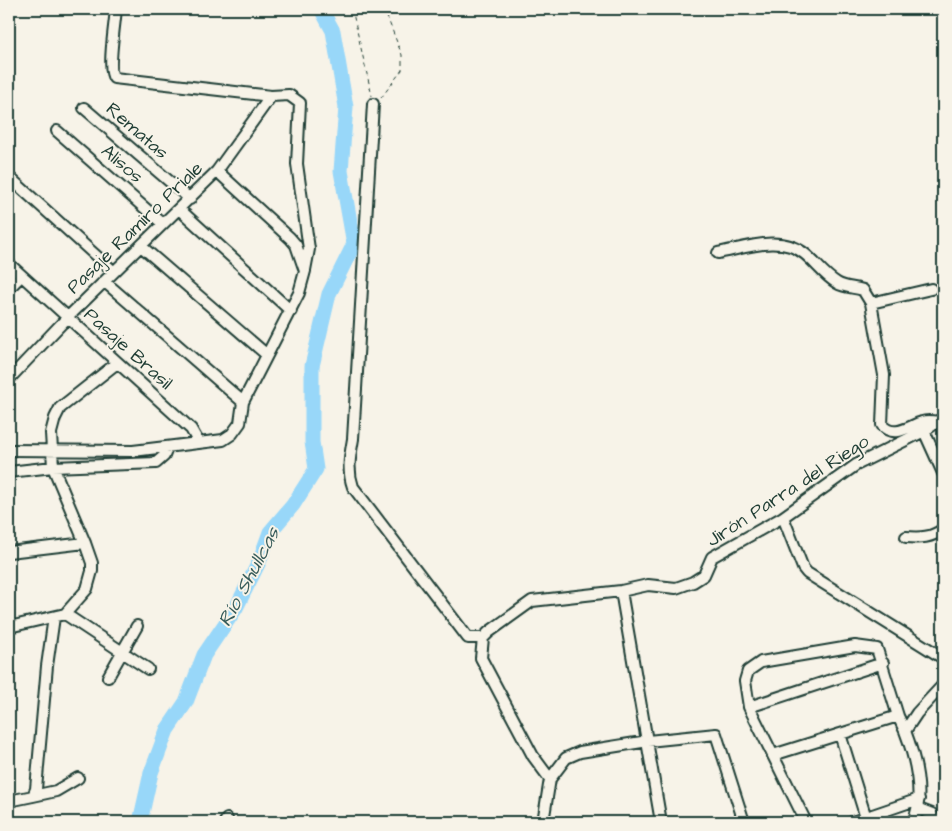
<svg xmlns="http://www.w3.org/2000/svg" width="952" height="831" font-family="'Architects Daughter',sans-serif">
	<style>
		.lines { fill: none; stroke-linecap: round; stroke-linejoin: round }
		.river { stroke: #98d7f9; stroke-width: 15 }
		.minor-casing { stroke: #1f3d34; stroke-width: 14 }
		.path { stroke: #1f3d34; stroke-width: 1; stroke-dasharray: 4 4; stroke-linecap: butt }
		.minor { stroke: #f7f3e8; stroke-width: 10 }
		.labels { text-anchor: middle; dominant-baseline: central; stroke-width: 4; stroke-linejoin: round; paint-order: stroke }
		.street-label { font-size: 19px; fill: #1f3d34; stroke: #f7f3e8 }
		.water-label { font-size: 20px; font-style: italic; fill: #375c5b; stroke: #f7f3e8 }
	</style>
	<rect width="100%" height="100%" fill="#f7f3e8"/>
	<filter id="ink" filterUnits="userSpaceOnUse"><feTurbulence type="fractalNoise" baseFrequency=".02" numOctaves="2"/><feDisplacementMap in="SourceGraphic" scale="10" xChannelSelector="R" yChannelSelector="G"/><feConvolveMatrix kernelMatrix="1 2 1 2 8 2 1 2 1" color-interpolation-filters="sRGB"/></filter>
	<g filter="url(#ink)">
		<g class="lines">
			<!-- river -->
			<path class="river" d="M140,822L151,773L167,730L186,702L204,655L236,608L259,562L270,532L293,505L316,469L312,442V366L329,294L354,244L341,171L346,107L333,31L321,9"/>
			<defs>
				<path id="minor" d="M116,9C115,22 107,71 114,78L271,96L289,95L300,103L297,164L309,249L305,270
					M373,104L353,439C350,456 347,470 353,487L468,638H483
					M84,108L190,199
					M57,131L163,224
					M9,177L114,272
					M179,209L291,311
					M141,246L267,355
					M718,253C745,248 781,234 805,254C816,263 824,275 837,283C845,288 854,287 863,290L871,303L884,375L882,425C894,439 909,426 922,422C927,420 933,421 938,422
					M9,264L191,429L199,443
					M105,282L243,402
					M9,288L21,276
					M871,303L931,289
					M9,379L67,318L217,171L271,96
					M924,431L943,473
					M9,450L133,451L223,440L232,434L240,423L243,402L299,293L305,271L296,245L290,238L217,171
					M9,472L53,467L156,463L164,456L167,448
					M783,517L803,568L807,573L943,658
					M906,537C920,538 932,538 943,529
					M9,552L85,543
					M621,591L661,822
					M65,614L148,669
					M9,627L65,614L87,589L92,571V563L85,543L53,467L51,433L55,418L60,408L117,363
					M108,677L137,626
					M749,707L883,663
					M840,734L866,818
					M773,755L898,716
					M550,779L533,756L481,658L483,638L489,632L532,601L621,591L648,585L676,588L693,582L704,575L712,557L783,517L856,465L924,431L943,418
					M33,796L56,791L78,778
					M9,801L33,796L36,789L47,666L54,617
					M919,809L932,814L936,822
					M225,822L227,819
					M543,822L550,779L566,758L580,752L648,741L716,734L744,822
					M806,822L749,707L745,681L748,671L761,662L855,646L877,649L898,716L905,731
					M852,822L919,799
					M913,822C925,796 915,757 905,731L917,713L943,685"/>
			</defs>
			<!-- minor casing -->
			<use href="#minor" class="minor-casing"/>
			<!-- path -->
			<path class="path" d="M352,9L372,96
				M381,98L402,70V55L384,9"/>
			<!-- minor -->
			<use href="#minor" class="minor"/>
		</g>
	</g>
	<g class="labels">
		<!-- street labels -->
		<g class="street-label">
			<text transform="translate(137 131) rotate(41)">Rematas</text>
			<text transform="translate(122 164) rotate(41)">Alisos</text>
			<text transform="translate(135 228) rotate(-44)">Pasaje Ramiro Priale</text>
			<text transform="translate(128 349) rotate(42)">Pasaje Brasil</text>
			<text transform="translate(788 491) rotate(-33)">Jirón Parra del Riego</text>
		</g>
		<!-- water labels -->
		<g class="water-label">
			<text transform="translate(249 577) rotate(-62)">Río Shullcas</text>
		</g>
	</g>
	<!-- margin -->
	<rect width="952" height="831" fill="none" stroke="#f7f3e8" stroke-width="30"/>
	<rect x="15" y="15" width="922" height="801" fill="none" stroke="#1f3d34" stroke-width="2" filter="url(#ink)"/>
</svg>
